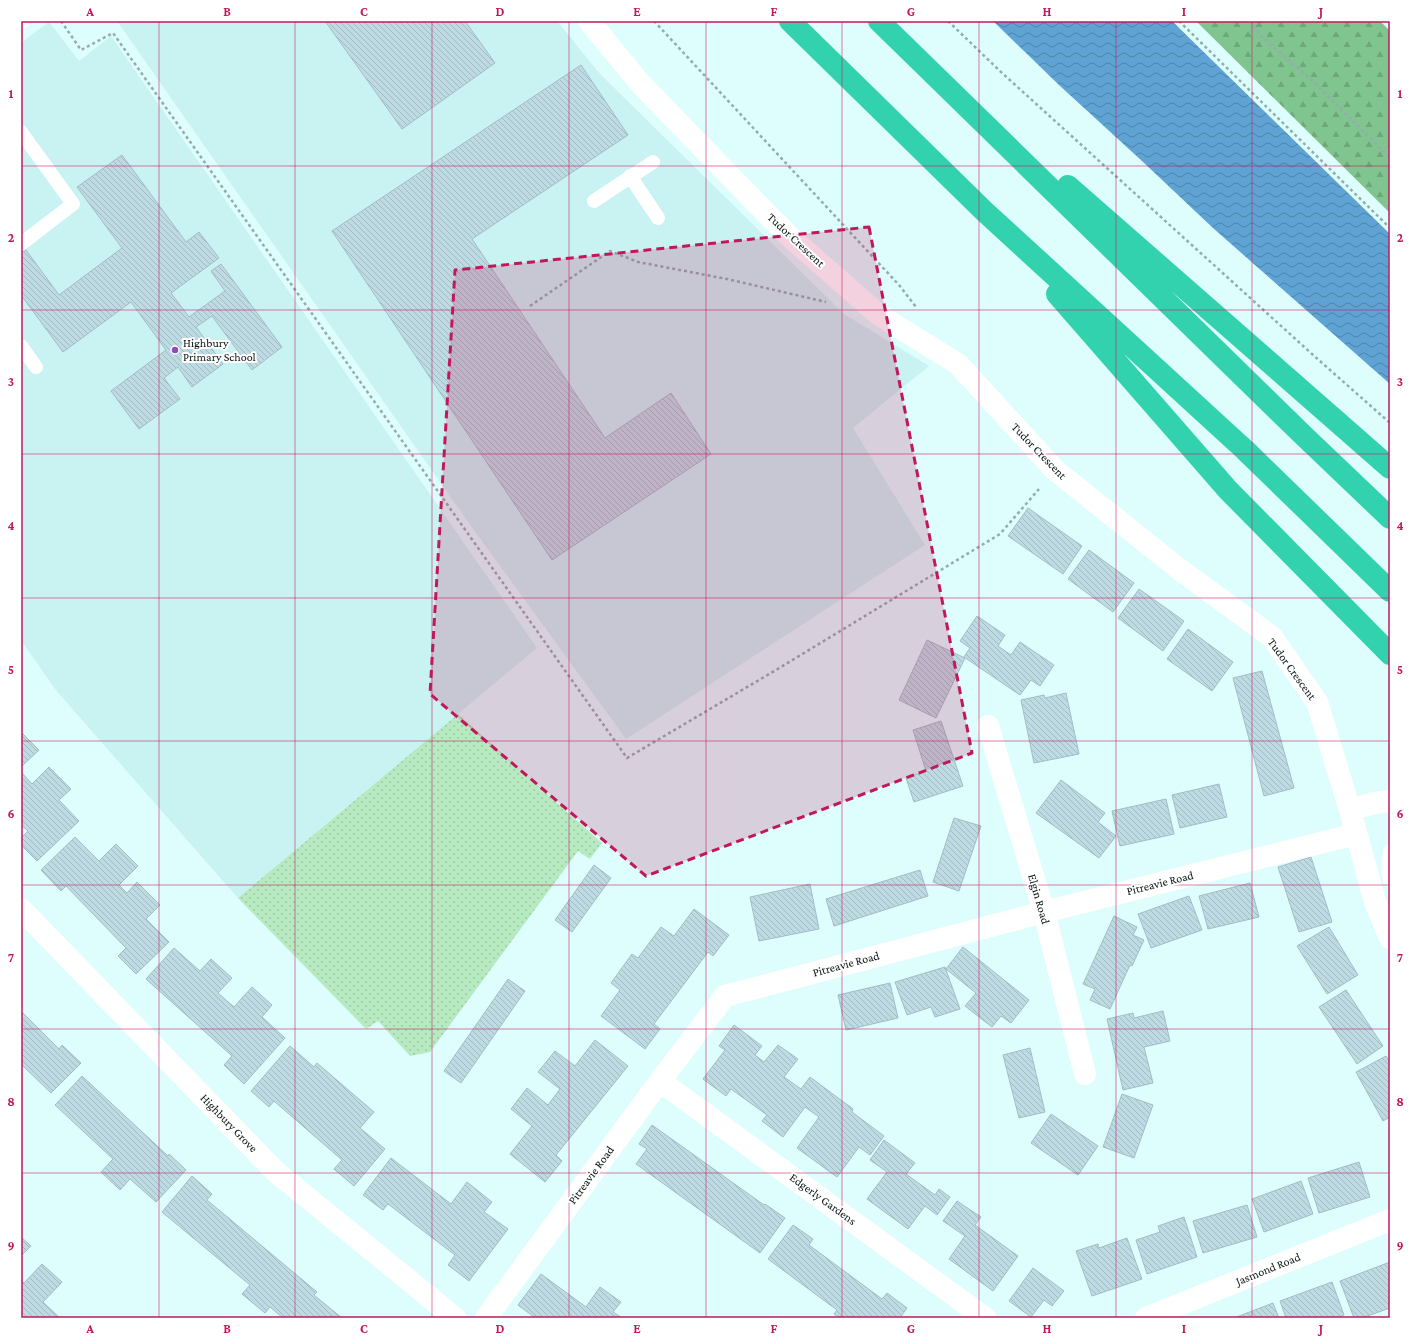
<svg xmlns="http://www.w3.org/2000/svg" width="1411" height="1339" font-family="'Crimson Pro',serif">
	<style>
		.built { fill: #c9f2f2 }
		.forest { fill: url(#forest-firs) }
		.park { fill: url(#park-dots) }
		.water { fill: url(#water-waves) }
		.building { fill: url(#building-back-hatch); stroke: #a2bdc5 }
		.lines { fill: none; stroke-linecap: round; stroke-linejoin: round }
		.path { stroke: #94acac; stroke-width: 2.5; stroke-dasharray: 3 3; stroke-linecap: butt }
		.lane { stroke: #fff; stroke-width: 14 }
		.street { stroke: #fff; stroke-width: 22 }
		.highway { stroke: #33d2af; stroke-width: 22 }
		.marked { fill: #c2185b; fill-opacity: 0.2; stroke: #c2185b; stroke-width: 3; stroke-dasharray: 8 5; stroke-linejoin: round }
		.grid { fill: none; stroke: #c2185b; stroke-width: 1; stroke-opacity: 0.55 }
		.poi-dot { fill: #904abe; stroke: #fff; stroke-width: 1.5 }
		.labels { text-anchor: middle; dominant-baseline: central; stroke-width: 4; stroke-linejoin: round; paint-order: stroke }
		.street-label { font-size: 12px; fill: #091414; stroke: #fff }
		.poi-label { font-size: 12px; fill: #091414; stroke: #fff; text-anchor: start }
		.neatline { fill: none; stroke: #c2185b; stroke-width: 1.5 }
		.grid-label { font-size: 13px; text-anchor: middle; font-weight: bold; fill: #c2185b }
	</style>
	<defs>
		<pattern id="forest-firs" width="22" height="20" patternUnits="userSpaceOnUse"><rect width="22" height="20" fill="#80c490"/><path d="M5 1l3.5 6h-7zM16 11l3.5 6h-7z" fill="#6da87b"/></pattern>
		<pattern id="park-dots" width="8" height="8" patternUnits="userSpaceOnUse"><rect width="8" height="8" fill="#b7eac1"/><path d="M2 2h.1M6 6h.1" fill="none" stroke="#9cc8a5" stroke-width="1.8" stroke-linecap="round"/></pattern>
		<pattern id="water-waves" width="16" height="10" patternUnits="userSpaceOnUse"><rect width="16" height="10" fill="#5ea3d4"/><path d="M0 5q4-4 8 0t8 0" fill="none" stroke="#4c84ab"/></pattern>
		<pattern id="building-back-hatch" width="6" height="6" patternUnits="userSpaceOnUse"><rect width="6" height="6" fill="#bedae3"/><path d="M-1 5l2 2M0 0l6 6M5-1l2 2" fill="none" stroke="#a2bac2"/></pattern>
	</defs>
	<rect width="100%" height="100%" fill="#defdfd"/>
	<!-- built -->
	<path class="built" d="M117,21H557L600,74L844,314L929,366L853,428L925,545L626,739L468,522Z
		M49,22L79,61L111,36L537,648L238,898L55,689L21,640V43Z"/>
	<!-- forest -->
	<path class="forest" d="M1196,21H1380L1390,31V213Z"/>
	<!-- park -->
	<path class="park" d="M458,714L602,843L590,859L578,851L430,1052L410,1056L378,1021L366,1029L238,898Z"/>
	<!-- water -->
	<path class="water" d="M993,21H1172L1390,234V384L1213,228L1142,161L1059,85Z"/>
	<!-- building -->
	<path class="building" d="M325,21H465L495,63L402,129Z
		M581,65L628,135L472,239L605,438L671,393L711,454L552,560L332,231Z
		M122,155L186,242L199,232L219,258L171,293L189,317L225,291L211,271L221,264L282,347L252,370L212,316L196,327L223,364L192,387L178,367L164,378L180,399L139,429L111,391L166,350L131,302L63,352L21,295V253L26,250L59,295L122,248L77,187Z
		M1028,508L1082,546L1063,574L1008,536Z
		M1089,550L1134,583L1113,612L1068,579Z
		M1139,589L1184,621L1163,651L1118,618Z
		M977,616L1005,635L998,646L1011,655L1020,642L1054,665L1040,686L1031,680L1020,695L964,657L970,648L960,641Z
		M1188,629L1233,662L1212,691L1167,659Z
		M927,640L965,658L936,718L899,700Z
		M1262,671L1294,788L1264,796L1233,678Z
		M1066,693L1079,754L1034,763L1021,700L1044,695L1045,698Z
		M941,721L963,786L914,802L906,778L926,771L913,730Z
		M21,732L39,750L21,767Z
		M49,767L71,789L59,800L79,821L37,861L21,845V838L28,831L21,825V772L32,784Z
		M1061,780L1105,813L1098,822L1116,836L1099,858L1036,813Z
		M1219,784L1227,817L1180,828L1172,795Z
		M1166,799L1174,834L1120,846L1112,811Z
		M954,818L981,826L959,891L933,882Z
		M75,837L99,861L116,844L138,866L119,885L127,893L137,882L160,905L146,919L169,942L136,974L118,956L126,948L66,886L61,891L41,870Z
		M1311,857L1332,922L1299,932L1278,867Z
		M594,865L611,878L572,932L555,920Z
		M920,870L928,896L834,926L826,899Z
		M1250,883L1259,917L1208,929L1199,896Z
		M810,884L819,929L759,941L750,897Z
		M1189,896L1202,930L1151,948L1138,914Z
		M694,909L729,935L713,956L708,952L654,1024L660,1029L645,1049L601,1016L620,990L611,983L632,954L638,958L661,927L674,936Z
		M1114,916L1137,927L1133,935L1144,940L1132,966L1130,965L1110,1009L1090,1000L1095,989L1083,984Z
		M1329,927L1358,975L1327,994L1297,946Z
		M963,947L1029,1000L1011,1023L1001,1016L992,1027L965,1006L976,993L946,969Z
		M174,948L200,971L211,959L232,978L218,993L234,1007L252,987L272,1005L262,1017L285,1038L244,1084L224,1065L232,1056L146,979Z
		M945,967L960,1009L935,1017L931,1007L907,1015L895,982Z
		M508,979L525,991L461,1083L444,1071Z
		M890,983L898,1018L846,1030L838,995Z
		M1346,990L1383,1046L1357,1064L1319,1007Z
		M21,1011L59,1049L62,1045L81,1063L51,1093L21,1064Z
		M1163,1011L1170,1041L1144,1047L1153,1083L1123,1090L1107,1019L1133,1013L1134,1018Z
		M734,1025L762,1046L755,1055L764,1062L778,1045L798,1059L784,1077L801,1089L810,1077L853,1109L852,1112L884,1136L870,1155L859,1147L837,1177L797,1148L819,1117L805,1107L783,1137L762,1121L767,1115L731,1089L726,1096L703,1079L725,1050L719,1046Z
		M595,1040L628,1066L556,1155L562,1161L545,1182L510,1154L532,1126L511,1109L527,1088L548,1105L560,1089L538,1072L555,1051L575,1066Z
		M290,1046L314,1067L317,1063L374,1112L360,1128L385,1149L354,1186L334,1169L342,1160L274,1101L269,1107L251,1091Z
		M1030,1048L1045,1112L1019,1118L1003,1055Z
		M1386,1056L1390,1063V1117L1383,1121L1356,1072Z
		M82,1076L168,1156L169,1154L186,1170L156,1202L130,1179L120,1190L101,1172L113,1159L55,1105Z
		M1122,1094L1153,1105L1134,1158L1103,1147Z
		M1051,1114L1098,1146L1078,1175L1031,1143Z
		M652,1125L764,1205L765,1204L785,1218L760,1253L636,1164L647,1149L639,1144Z
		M884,1140L915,1163L906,1174L935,1195L939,1189L950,1197L937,1215L925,1206L908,1229L867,1199L887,1172L870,1160Z
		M391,1158L451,1204L467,1182L492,1202L484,1212L508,1229L469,1281L448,1265L455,1255L388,1204L383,1210L363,1195Z
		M1359,1162L1370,1197L1319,1213L1308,1178Z
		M192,1176L212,1194L207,1200L317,1292L314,1295L342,1318H283L270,1307L265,1313L242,1294L250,1285L162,1212Z
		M1301,1181L1313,1214L1264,1232L1252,1199Z
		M957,1201L981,1217L975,1225L1018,1256L993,1291L949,1259L965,1236L943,1221Z
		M1247,1205L1257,1237L1203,1253L1193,1221Z
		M1184,1217L1197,1257L1147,1274L1136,1240L1160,1232L1158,1226Z
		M793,1225L813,1239L809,1245L882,1299L887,1293L907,1308L900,1318H840L834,1314L837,1310L768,1259Z
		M21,1237L31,1246L21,1256Z
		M1127,1238L1142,1279L1092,1296L1076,1251L1098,1244L1099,1248Z
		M1390,1262V1308L1362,1318H1354L1340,1281Z
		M42,1264L62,1282L43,1302L60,1318H21V1280L24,1283Z
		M1033,1268L1064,1291L1052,1306L1044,1300L1031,1317L1009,1301Z
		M541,1274L586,1307L600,1287L621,1302L613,1312L622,1318H533L534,1317L518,1305Z
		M1332,1282L1344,1315L1336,1318H1286L1280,1301Z
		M1273,1303L1279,1318H1234Z"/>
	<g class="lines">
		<!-- path -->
		<path class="path" d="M61,21L81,50L113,33L627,758L776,670L1000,534L1039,489
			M654,21L899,285L916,307
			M948,21L1001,72L1312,354L1390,423
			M1179,21L1390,228
			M1250,21L1261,36L1314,82L1390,158
			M530,306L610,251L638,262L727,279L826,302"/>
		<!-- lane -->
		<path class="lane" d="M21,23L23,21
			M21,132L73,204L21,244
			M630,176L658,218
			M594,201L653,162
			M21,346L36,367
			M1390,851L1388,870L1390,880"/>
		<!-- street -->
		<path class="street" d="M589,21L639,82L726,172L789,236L879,315L958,364L1055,470L1179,569L1272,637L1317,702L1350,810L1375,902L1390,938
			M988,726L1044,912L1085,1074
			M1350,810L1374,803L1390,801
			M21,909L276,1172L455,1318
			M660,1081L985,1318
			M486,1318L660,1081L725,996L1044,912L1356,834
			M1146,1318L1390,1220"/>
		<!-- highway -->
		<path class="highway" d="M790,21L984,211L1245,450L1390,591
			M879,21L1304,436L1390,518
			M1068,186L1390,468
			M1057,294L1228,490L1390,654"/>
	</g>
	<!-- marked area -->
	<path class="marked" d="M869,227L972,753L646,876L430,694L455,270Z"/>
	<!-- grid -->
	<path class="grid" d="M159,21V1318M295,21V1318M432,21V1318M569,21V1318M706,21V1318M842,21V1318M979,21V1318M1116,21V1318M1252,21V1318M21,166H1390M21,310H1390M21,454H1390M21,598H1390M21,741H1390M21,885H1390M21,1029H1390M21,1173H1390"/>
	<!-- markers -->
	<circle class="poi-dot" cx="175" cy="350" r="4"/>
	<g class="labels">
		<!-- street labels -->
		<g class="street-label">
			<text transform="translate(796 240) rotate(43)">Tudor Crescent</text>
			<text transform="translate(1039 451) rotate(46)">Tudor Crescent</text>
			<text transform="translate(1292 669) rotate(54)">Tudor Crescent</text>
			<text transform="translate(1160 883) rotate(-14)">Pitreavie Road</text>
			<text transform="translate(1039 899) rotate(74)">Elgin Road</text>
			<text transform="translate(846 964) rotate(-15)">Pitreavie Road</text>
			<text transform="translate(229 1123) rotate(46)">Highbury Grove</text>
			<text transform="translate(591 1175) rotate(-54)">Pitreavie Road</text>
			<text transform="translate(823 1199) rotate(36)">Edgerly Gardens</text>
			<text transform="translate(1268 1269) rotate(-22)">Jasmond Road</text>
		</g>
		<!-- poi labels -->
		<g class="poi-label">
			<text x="183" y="343">Highbury<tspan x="183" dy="14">Primary School</tspan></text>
		</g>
	</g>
	<!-- border -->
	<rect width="1411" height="1339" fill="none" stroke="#ffffff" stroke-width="44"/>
	<rect x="22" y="22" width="1367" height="1295" class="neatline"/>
	<g class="grid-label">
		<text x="90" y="16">A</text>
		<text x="227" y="16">B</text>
		<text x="364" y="16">C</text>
		<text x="500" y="16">D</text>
		<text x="637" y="16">E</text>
		<text x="774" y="16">F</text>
		<text x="911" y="16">G</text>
		<text x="1047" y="16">H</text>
		<text x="1184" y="16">I</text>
		<text x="1321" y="16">J</text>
		<text x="11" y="98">1</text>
		<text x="1400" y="98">1</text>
		<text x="11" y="242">2</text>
		<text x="1400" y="242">2</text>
		<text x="11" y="386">3</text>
		<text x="1400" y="386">3</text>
		<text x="11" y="530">4</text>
		<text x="1400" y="530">4</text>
		<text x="11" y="674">5</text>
		<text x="1400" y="674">5</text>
		<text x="11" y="818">6</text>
		<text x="1400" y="818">6</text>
		<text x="11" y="962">7</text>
		<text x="1400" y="962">7</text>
		<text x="11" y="1106">8</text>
		<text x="1400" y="1106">8</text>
		<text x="11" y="1250">9</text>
		<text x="1400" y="1250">9</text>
		<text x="90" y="1333">A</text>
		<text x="227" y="1333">B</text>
		<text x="364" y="1333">C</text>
		<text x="500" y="1333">D</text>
		<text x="637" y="1333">E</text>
		<text x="774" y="1333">F</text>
		<text x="911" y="1333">G</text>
		<text x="1047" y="1333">H</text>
		<text x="1184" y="1333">I</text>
		<text x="1321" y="1333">J</text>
	</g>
</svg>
